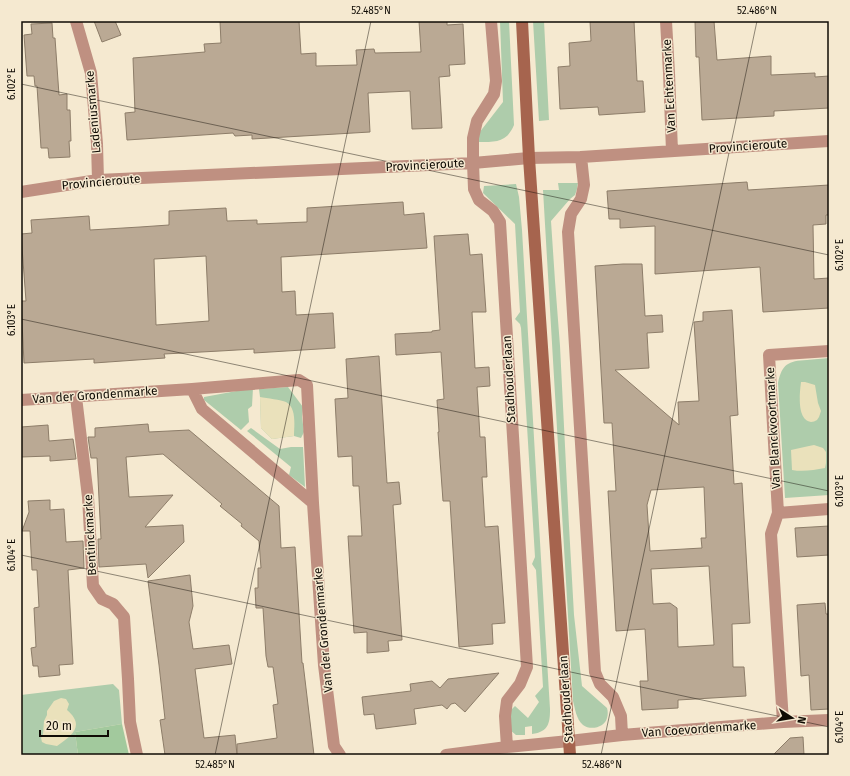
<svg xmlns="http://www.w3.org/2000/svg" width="850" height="776" font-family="'Fira Sans',sans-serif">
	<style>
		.green { fill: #aeccab }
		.forest { fill: #a2c99d }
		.sand { fill: #eae1bb }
		.building { fill: #baa994; stroke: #8d7d69; fill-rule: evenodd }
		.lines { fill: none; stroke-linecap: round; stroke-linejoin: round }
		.street { stroke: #bf9081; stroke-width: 12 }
		.secondary { stroke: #a6644e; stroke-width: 12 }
		.ticks { fill: none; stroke: #0f0b04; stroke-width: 1; stroke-opacity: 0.45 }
		.labels { text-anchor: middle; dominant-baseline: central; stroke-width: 3; stroke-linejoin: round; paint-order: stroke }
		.street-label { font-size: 12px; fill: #0f0b04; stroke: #f5e9d0 }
		.neatline { fill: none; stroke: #0f0b04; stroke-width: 1.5 }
		.ticks-label { font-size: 10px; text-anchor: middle; fill: #0f0b04 }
	</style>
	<rect width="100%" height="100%" fill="#f5e9d0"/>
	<!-- green -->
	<path class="green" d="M500,21H509L514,125C507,142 496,142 479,142V133L503,102Z
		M533,21H544L549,120L539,121Z
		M558,183H578L577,189L575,195L570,199L551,221L555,281L560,346L569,526L574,615L582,686L607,708C608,711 608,715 607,718C605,727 591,731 583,725C576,719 575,708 573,701L543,190H559Z
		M516,184L519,197L522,230L545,628L550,709C550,722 549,732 532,734V726L525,727V735H516L510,730L511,710L515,706L528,718L539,702L535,696L543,687L536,570L532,564L535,557L521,328L520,324L515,319L520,312L515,224L483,193L484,186Z
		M829,358V495L785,498L778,383C782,364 788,361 807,360C814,359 822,359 829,358Z
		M288,387L303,407L302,417L304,432L301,438L294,436L272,439L261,428L260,397L259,389Z
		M253,388L252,406L248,409L249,422L241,430L204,400V397Z
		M251,428L280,449L291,447H303L305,487L289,475L291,467L247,431Z
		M113,684L119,690L122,724L75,732L78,755H21V695Z"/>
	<!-- forest -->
	<path class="forest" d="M122,724L129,755H78L75,732Z"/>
	<!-- sand -->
	<path class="sand" d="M801,382H805L815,385L818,403L821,411L819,417L817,420C815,421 813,422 811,422C796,420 800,391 801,382Z
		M260,397C267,398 281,400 286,402C297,408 294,426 294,436L272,439L261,428Z
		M814,445L823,448L826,452V463L825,468C814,470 803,472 792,470L791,450L809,446Z
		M61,698L66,699L69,704L67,710C86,726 71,736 57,746L46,744L42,742L41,738L43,734L44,721L47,715V711L54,701Z"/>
	<!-- building -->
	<path class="building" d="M94,21H115L121,35L102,42Z
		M220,21H299L301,54L316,53V66L357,65L356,50L374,49L375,53L421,52L419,21H447V25L463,24L465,64L449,65L450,76L439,77L442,128L412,129L410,91L368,93L370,132L252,139V135L235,136L233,133L127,140L125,113L135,112L133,58L205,52L204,44L221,43Z
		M590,21H634L637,81H643L645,112L599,115L598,107L560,109L558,67L570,66L569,43L591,41Z
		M695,21H714L717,60L771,56V75L815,73V77L829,76V108L774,111V116L702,120L699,57H696Z
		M52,23L53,38H55L59,95L67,94V110H70L71,141H69L70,157L49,158L48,148H41L37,86H35L34,76H27L24,35L32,34L31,24Z
		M747,182L748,190L829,185V215H826V224L813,225L814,279L829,278V308L763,312L760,267L655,274V226L620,228V219H609L607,191Z
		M403,202L404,215L424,213L427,248L281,257L282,292L295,291L296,315L333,313L335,348L254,353V349L220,351L164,354L165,358L94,363V359L24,363L21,301H26L21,234L32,233L31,220L89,216L90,230L140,227L169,225V211L226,208L227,221L257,220V224L307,222V208ZM206,256L209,321L156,325L154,259Z
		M468,234L470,255L482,254L486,312H472L475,368L489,367L490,386L477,387L480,437H485L487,477H482L485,527L498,526L505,623L492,624L493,644L459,647L450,501H443L438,432H439L437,400L444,399L441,352L396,355L395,334L432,332V331L440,330L434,236Z
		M623,264H642L645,316L662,315L663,332L647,333L649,368L615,370L679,425L678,402L699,401L694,322L703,321V312L732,310L738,415L730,416L734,484L742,483L750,623L732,624L733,667H744L746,696L678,700V708L642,710L640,681H648L645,629L616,631L608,491H616L612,423H604L595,266ZM704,487L706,538H701L702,548L650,551L647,505L651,490ZM709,566L714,645L678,647L677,608L670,603L653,604L651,569Z
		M379,356L387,483L399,482L401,504L393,505L402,640L388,641L389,651L367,653V632L354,633L348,536H362L359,486H353L352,456L338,457L335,399L348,398L346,359Z
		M148,424L149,432L189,430L279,506L281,548L295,547L302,663H303L314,755H237V744L277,738L273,705L278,704L273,667H268L266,656L263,608H256L255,588H258V568H261L259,541L241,526L242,524L220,506L222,504L163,454L126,457L129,497L173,495L145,527L183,525L184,542L148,578L146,564L99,567L98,539H101L97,458H91L88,437H95V428Z
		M48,425L49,441L73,439L76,459L50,461V456L21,457V427Z
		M50,500V510L64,509L66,542L83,541L84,568L68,570L73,664L59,665L60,675L39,677L38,666H33L31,648L36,647L34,608L39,607L37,570H32L30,531H22L29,512L28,501Z
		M829,526V555L797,557L795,528Z
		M190,575L193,606L189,622L193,649L229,645L232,664L195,669L204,738L235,735L237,755H165L160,720L165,719L159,665L148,581Z
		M825,603L826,614H829V709L811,710L809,675L801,676L797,605Z
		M499,673L465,712L455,703L451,704L447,709L442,705L414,709L416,724L376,729L374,714L364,715L362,697L411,691L410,684L432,681L440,688L448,679Z
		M803,737L804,755H773L790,738Z"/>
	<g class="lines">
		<!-- street -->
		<path class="street" d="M76,21L91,73L97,144L98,180
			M491,21L496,81L494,94L477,121L473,138V163L474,189L479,200L493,211L500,222L527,667L520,684L507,701L505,716L507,747
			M666,21L669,73L672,151
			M581,157L584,185L581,199L571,214L568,232L595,672L600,684L613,697L621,716L622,735
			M21,192L98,180L473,163L529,158L581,157L829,141
			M192,389L202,409L313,503
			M76,397L88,497L93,586L102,599L113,604L124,617L128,679L130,722L137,755
			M21,400L192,389L299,380L307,385L313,503L324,665L334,746L340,755
			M778,513L829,509
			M783,722L771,534L778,513L769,355L829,351
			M446,755L507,747L569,741L622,735L783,722L829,720"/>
		<!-- secondary -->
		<path class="secondary" d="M522,21L529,158L570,755"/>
	</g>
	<!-- ticks -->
	<path class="ticks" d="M21,84L829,255M21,319L829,491M21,555L829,727M215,755L371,21M601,755L757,21"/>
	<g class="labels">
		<!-- street labels -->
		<g class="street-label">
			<text transform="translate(669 86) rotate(-93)">Van Echtenmarke</text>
			<text transform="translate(93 112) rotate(-95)">Ladeniusmarke</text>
			<text transform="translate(748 146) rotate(-4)">Provincieroute</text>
			<text transform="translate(425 165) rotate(-3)">Provincieroute</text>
			<text transform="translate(101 182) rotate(-5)">Provincieroute</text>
			<text transform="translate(509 379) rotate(-93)">Stadhouderlaan</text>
			<text transform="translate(95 395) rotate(-4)">Van der Grondenmarke</text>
			<text transform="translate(773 428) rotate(-93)">Van Blanckvoortmarke</text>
			<text transform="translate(90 535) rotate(-93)">Bentinckmarke</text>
			<text transform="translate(323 630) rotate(-95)">Van der Grondenmarke</text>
			<text transform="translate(566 699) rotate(-94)">Stadhouderlaan</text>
			<text transform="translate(699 729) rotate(-4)">Van Coevordenmarke</text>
		</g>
	</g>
	<!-- border -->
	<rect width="850" height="776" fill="none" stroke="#f5e9d0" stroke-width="44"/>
	<!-- north arrow -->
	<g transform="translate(792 718) rotate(102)" stroke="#f5e9d0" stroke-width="3" paint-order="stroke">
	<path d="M0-3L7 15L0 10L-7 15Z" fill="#0f0b04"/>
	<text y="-6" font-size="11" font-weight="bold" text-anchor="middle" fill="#0f0b04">N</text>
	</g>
	<!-- scale -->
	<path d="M40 730v6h68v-6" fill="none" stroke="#0f0b04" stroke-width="2"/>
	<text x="46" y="730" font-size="12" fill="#0f0b04" stroke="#f5e9d0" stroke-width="3" paint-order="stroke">20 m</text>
	<rect x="22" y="22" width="806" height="732" class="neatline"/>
	<g class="ticks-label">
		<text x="371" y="14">52.485°N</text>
		<text x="757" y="14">52.486°N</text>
		<text transform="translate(11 84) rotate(-90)" y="4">6.102°E</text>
		<text transform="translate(839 255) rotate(-90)" y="4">6.102°E</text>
		<text transform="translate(11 320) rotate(-90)" y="4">6.103°E</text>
		<text transform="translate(839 491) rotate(-90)" y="4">6.103°E</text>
		<text transform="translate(11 555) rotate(-90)" y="4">6.104°E</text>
		<text transform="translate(839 727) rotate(-90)" y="4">6.104°E</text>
		<text x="215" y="768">52.485°N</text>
		<text x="602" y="768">52.486°N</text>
	</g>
</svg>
